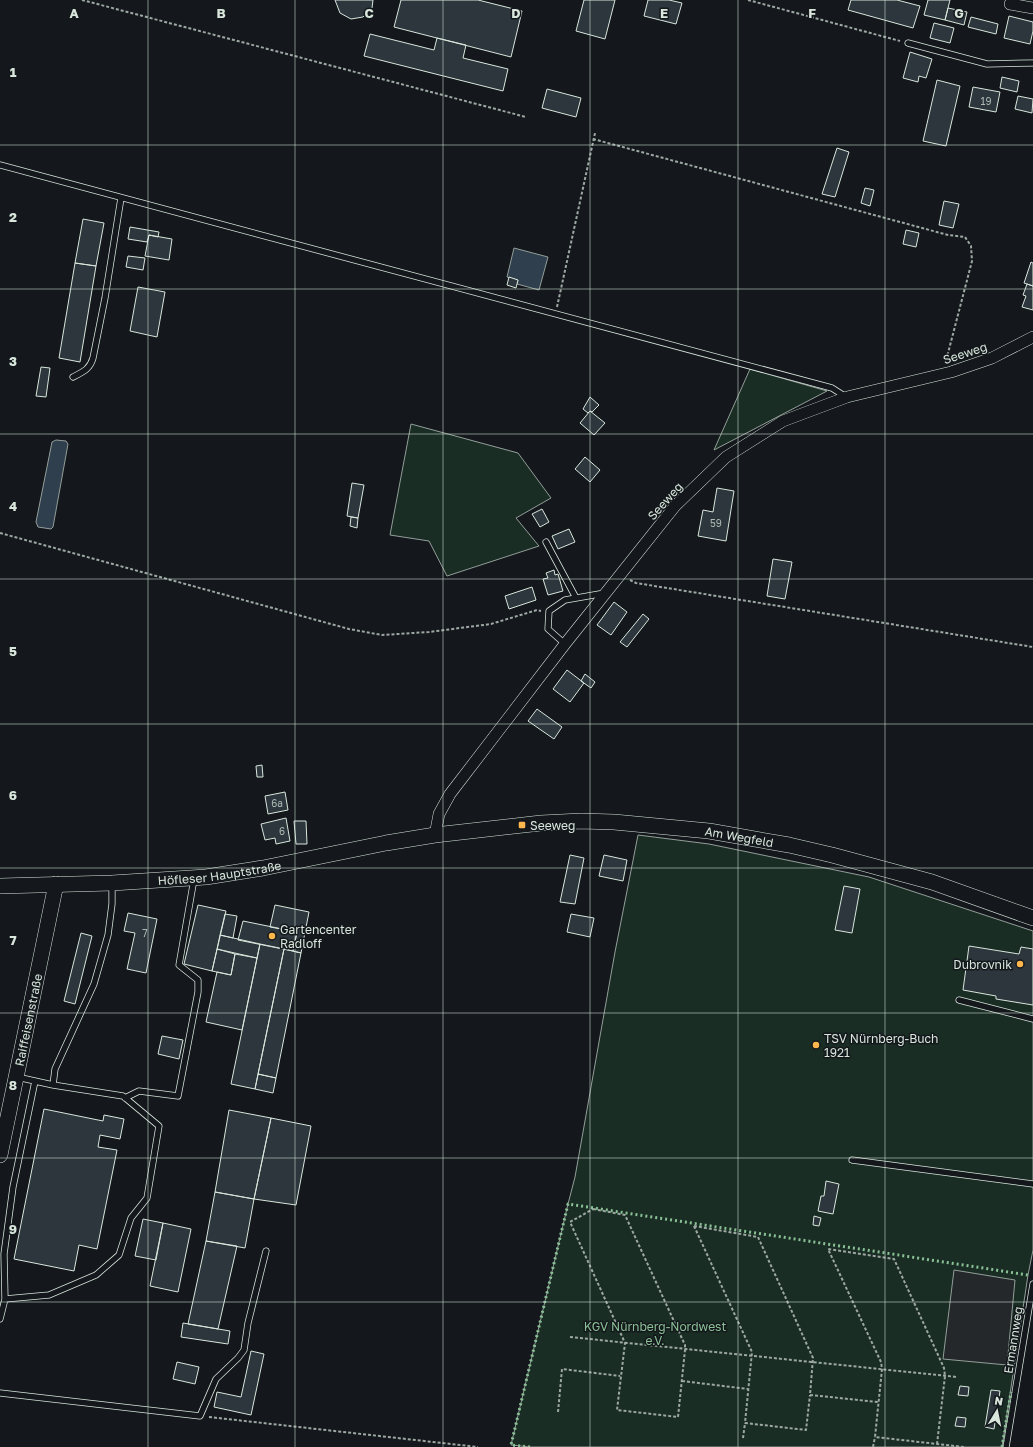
<svg xmlns="http://www.w3.org/2000/svg" width="1033" height="1447" font-family="'Golos Text',sans-serif">
	<style>
		.green { fill: #1a2d24; stroke: #939e99 }
		.parking { fill: #24282b; stroke: #939e99 }
		.water { fill: #2f3f4d; stroke: #939e99 }
		.building { fill: #2c363c; stroke: #d8e6dc }
		.lines { fill: none; stroke-linecap: round; stroke-linejoin: round }
		.lane-casing { stroke: #d8e6dc; stroke-width: 7 }
		.street-casing { stroke: #d8e6dc; stroke-width: 12 }
		.secondary-casing { stroke: #d8e6dc; stroke-width: 16 }
		.path { stroke: #9da8a2; stroke-width: 2; stroke-dasharray: 3 2; stroke-linecap: butt }
		.lane { stroke: #14181c; stroke-width: 5.5 }
		.street { stroke: #14181c; stroke-width: 11 }
		.secondary { stroke: #14181c; stroke-width: 15 }
		.hedge { stroke: #8ac095; stroke-width: 3; stroke-dasharray: 2 3; stroke-linecap: butt }
		.grid { fill: none; stroke: #d8e6dc; stroke-width: 1; stroke-opacity: 0.55 }
		.poi-dot { fill: #ffb74d; stroke: #14181c; stroke-width: 1.5 }
		.labels { text-anchor: middle; dominant-baseline: central; stroke-width: 3; stroke-linejoin: round; paint-order: stroke }
		.number-label { font-size: 10px; fill: #adbab4 }
		.street-label { font-size: 12px; fill: #d8e6dc; stroke: #14181c }
		.poi-label { font-size: 12px; fill: #d8e6dc; stroke: #14181c; text-anchor: start }
		.park-label { font-size: 12px; fill: #8ac095; stroke: #14181c }
		.grid-label { font-size: 13px; text-anchor: middle; font-weight: bold; fill: #d8e6dc; stroke: #14181c; stroke-width: 3; stroke-linejoin: round; paint-order: stroke }
	</style>
	<rect width="100%" height="100%" fill="#14181c"/>
	<!-- green -->
	<path class="green" d="M750,369L827,391L714,450Z
		M411,424L518,453L551,498L516,518L539,546L447,576L429,541L390,535Z
		M638,835L709,844L869,877L1033,931V1250L1028,1275L1002,1447H530L511,1445L568,1204L575,1177L615,952Z"/>
	<!-- parking -->
	<path class="parking" d="M954,1270L1015,1280L1007,1365L943,1359Z"/>
	<!-- water -->
	<path class="water" d="M514,248L548,257L539,290L517,284L518,280L507,277Z
		M56,440L66,441L68,444L53,527L51,529L38,527L36,522L52,442Z"/>
	<!-- building -->
	<path class="building" d="M335,0H373L372,8L363,17L351,19L340,13Z
		M401,0H478L522,11L511,57L394,27Z
		M584,0H615L605,39L576,31Z
		M648,0H669L682,3L676,24L644,16Z
		M851,0H897L920,6L913,28L848,10Z
		M928,0H950L945,20L924,15Z
		M948,8L967,12L964,25L945,20Z
		M1009,16L1033,22V31L1030,44L1004,38Z
		M971,17L998,24L996,34L968,27Z
		M934,23L954,28L950,43L930,38Z
		M370,34L434,50L437,38L466,45L463,58L508,69L503,91L364,56Z
		M910,52L932,59L926,78L919,76L918,82L903,78Z
		M1002,77L1019,81L1017,92L1000,88Z
		M937,80L960,86L946,146L923,141Z
		M973,87L1000,92L996,112L969,107Z
		M547,89L581,98L576,117L542,108Z
		M1018,96L1033,99L1032,113L1015,109Z
		M837,148L849,152L835,197L822,194Z
		M865,188L874,190L870,206L861,203Z
		M944,201L959,204L953,228L939,225Z
		M83,219L104,223L96,266L75,263Z
		M130,227L159,232L158,237L149,235L147,242L128,239Z
		M906,230L919,233L916,247L903,244Z
		M149,235L172,239L169,260L145,256Z
		M128,256L145,258L143,270L126,267Z
		M1031,262L1033,263V286L1024,283Z
		M75,263L96,266L80,362L59,358Z
		M509,277L518,280L516,288L507,285Z
		M1027,284L1033,286V310L1022,307L1026,296L1023,295Z
		M138,287L165,292L157,337L130,331Z
		M41,367L50,368L46,397L36,396Z
		M590,397L599,405L592,412L590,411L588,413L583,409Z
		M590,411L605,423L594,435L580,423Z
		M585,457L600,470L590,482L575,469Z
		M352,483L364,485L358,518L347,516Z
		M717,488L734,491L726,541L698,536L703,510L713,512Z
		M542,509L549,522L540,527L532,514Z
		M351,517L358,518L357,528L350,526Z
		M569,529L575,542L558,549L552,536Z
		M773,559L792,562L785,599L767,596Z
		M554,570L555,575L558,574L563,591L548,595L543,579L548,578L546,573Z
		M532,587L536,600L509,609L505,596Z
		M614,602L627,612L611,635L597,625Z
		M643,614L649,619L627,647L620,642Z
		M567,670L584,683L570,702L553,689Z
		M585,674L595,682L591,688L581,681Z
		M537,709L562,727L554,739L528,721Z
		M262,765L263,777H257L256,766Z
		M285,792L288,810L268,814L265,796Z
		M286,818L290,841L276,844L275,838L265,840L261,824Z
		M294,821H306L307,844H296Z
		M570,855L584,858L575,904L560,902Z
		M604,855L627,860L623,881L599,876Z
		M844,886L860,889L852,933L835,930Z
		M198,905L226,911L212,971L184,964Z
		M275,905L309,912L301,953L293,951L297,932L270,927Z
		M128,913L157,919L146,973L127,969L135,933L124,931Z
		M225,914L237,916L233,938L220,935Z
		M571,914L594,918L590,937L567,932Z
		M243,921L297,932L293,951L238,940Z
		M81,933L92,936L75,1004L64,1001Z
		M220,935L260,944L257,958L217,949Z
		M260,944L284,949L255,1089L231,1084Z
		M969,946L1019,954L1021,947L1033,949V1005L996,999V996L963,990Z
		M217,949L235,954L231,975L212,971Z
		M284,949L301,953L276,1078L258,1074Z
		M235,954L257,958L242,1030L206,1022L217,972L231,975Z
		M162,1036L183,1040L179,1059L158,1054Z
		M258,1074L276,1078L273,1093L255,1089Z
		M44,1109L103,1121L104,1115L124,1119L120,1139L100,1135L98,1147L117,1150L97,1249L79,1245L74,1271L14,1259Z
		M229,1110L271,1118L254,1199L215,1192Z
		M271,1118L311,1126L296,1205L254,1199Z
		M826,1181L839,1184L833,1214L818,1211L821,1196H824Z
		M215,1192L254,1199L245,1248L206,1241Z
		M814,1216L821,1218L819,1226L813,1225Z
		M143,1219L163,1223L156,1260L135,1256Z
		M163,1223L191,1229L178,1292L150,1286Z
		M206,1241L237,1246L218,1329L188,1324Z
		M183,1323L230,1331L228,1344L181,1337Z
		M251,1351L264,1354L251,1415L214,1407L217,1392L241,1397Z
		M177,1362L199,1367L195,1384L173,1379Z
		M960,1386L969,1387L968,1396L958,1395Z
		M991,1390L1000,1391L994,1429L985,1427Z
		M957,1417L966,1418L965,1427L955,1426Z"/>
	<g class="lines">
		<defs>
			<path id="lane" d="M908,43L987,64L1033,63
				M0,165L832,388L846,397
				M73,377C83,372 90,369 93,358L105,298L121,198
				M546,542L576,598
				M565,644L548,629L549,611L565,600L605,593
				M959,1000L1033,1019
				M53,1085L55,1069L94,984L108,935L112,904V883
				M125,1098L139,1091L178,1096L198,992V980L179,965L194,879
				M852,1160L1033,1184
				M5,1299L49,1295L96,1275L119,1255L131,1218L147,1198L159,1126L123,1096L53,1085L17,1077
				M0,1319L5,1299L4,1254L13,1187L35,1081
				M0,1393L200,1416L216,1379L238,1358L244,1350L248,1323L266,1251
				M1006,1447L1033,1284"/>
			<path id="street" d="M1010,4L1033,8
				M435,835L439,814L450,794L565,644L675,506L726,457L783,421L847,397L951,372L992,358L1033,337"/>
			<g id="secondary">
				<path id="s1" d="M0,886L112,883L206,877L263,868L386,843L435,835L541,823L581,821L614,822L709,831L789,845L832,855L932,882L1033,918"/>
				<path id="s2" d="M0,1155L56,884"/>
			</g>
		</defs>
		<!-- lane casing -->
		<use href="#lane" class="lane-casing"/>
		<!-- street casing -->
		<use href="#street" class="street-casing"/>
		<!-- secondary casing -->
		<use href="#secondary" class="secondary-casing"/>
		<!-- path -->
		<path class="path" d="M82,0L526,117
			M748,0L900,41
			M593,139L948,235L965,237L971,246L972,261L947,357L949,362
			M557,307L595,133
			M0,533L349,629L382,635L429,632L491,624L537,610L541,611
			M630,580L636,583L1033,647
			M593,1209L625,1215L685,1345V1350L678,1417L617,1410L625,1343L570,1222Z
			M694,1226L752,1352L745,1423L806,1430L810,1395
			M694,1226L758,1237L813,1358L810,1395L878,1402
			M570,1337L957,1377
			M682,1381L748,1389
			M558,1412L562,1369L620,1376
			M209,1417L478,1447
			M743,1438L745,1423
			M937,1444L945,1376L944,1368L894,1259L828,1249L881,1362L882,1369L875,1437L964,1447
			M873,1447L875,1437"/>
		<!-- lane -->
		<use href="#lane" class="lane"/>
		<!-- street -->
		<use href="#street" class="street"/>
		<!-- secondary -->
		<use href="#secondary" class="secondary"/>
		<!-- hedge -->
		<path class="hedge" d="M530,1447L511,1445L568,1204L1028,1275
			M1002,1447L1011,1392"/>
	</g>
	<!-- grid -->
	<path class="grid" d="M148,0V1447M295,0V1447M443,0V1447M590,0V1447M738,0V1447M885,0V1447M0,145H1033M0,289H1033M0,434H1033M0,579H1033M0,724H1033M0,868H1033M0,1013H1033M0,1158H1033M0,1302H1033"/>
	<!-- markers -->
	<g class="poi-dot">
		<rect x="518" y="821" width="8" height="8" rx="2"/>
		<circle cx="272" cy="936" r="4"/>
		<circle cx="1020" cy="964" r="4"/>
		<circle cx="816" cy="1045" r="4"/>
	</g>
	<g class="labels">
		<!-- number labels -->
		<g class="number-label">
			<text x="986" y="101">19</text>
			<text x="716" y="523">59</text>
			<text x="277" y="803">6a</text>
			<text x="282" y="831">6</text>
			<text x="145" y="933">7</text>
		</g>
		<!-- street labels -->
		<g class="street-label">
			<text transform="translate(965 353) rotate(-18)">Seeweg</text>
			<text transform="translate(665 501) rotate(-48)">Seeweg</text>
			<text stroke="none"><textPath href="#s1" startOffset="745">Am Wegfeld</textPath></text>
			<text stroke="none"><textPath href="#s1" startOffset="220">Höfleser Hauptstraße</textPath></text>
			<text stroke="none"><textPath href="#s2" startOffset="138">Raiffeisenstraße</textPath></text>
			<text transform="translate(1013 1340) rotate(-81)">Ermannweg</text>
		</g>
		<!-- poi labels -->
		<g class="poi-label">
			<text x="530" y="825">Seeweg</text>
			<text x="280" y="929">Gartencenter<tspan x="280" dy="14">Radloff</tspan></text>
			<text x="1012" y="964" text-anchor="end">Dubrovnik</text>
			<text x="824" y="1038">TSV Nürnberg-Buch<tspan x="824" dy="14">1921</tspan></text>
		</g>
		<!-- park labels -->
		<g class="park-label">
			<text x="655" y="1326">KGV Nürnberg-Nordwest<tspan x="655" dy="14">e.V.</tspan></text>
		</g>
	</g>
	<g class="grid-label">
		<text x="74" y="18">A</text>
		<text x="221" y="18">B</text>
		<text x="369" y="18">C</text>
		<text x="516" y="18">D</text>
		<text x="664" y="18">E</text>
		<text x="812" y="18">F</text>
		<text x="959" y="18">G</text>
		<text x="13" y="77">1</text>
		<text x="13" y="222">2</text>
		<text x="13" y="366">3</text>
		<text x="13" y="511">4</text>
		<text x="13" y="656">5</text>
		<text x="13" y="800">6</text>
		<text x="13" y="945">7</text>
		<text x="13" y="1090">8</text>
		<text x="13" y="1234">9</text>
	</g>
	<!-- north arrow -->
	<g transform="translate(997 1411) rotate(10)" stroke="#14181c" stroke-width="3" paint-order="stroke">
	<path d="M0-3L7 15L0 10L-7 15Z" fill="#d8e6dc"/>
	<text y="-6" font-size="11" font-weight="bold" text-anchor="middle" fill="#d8e6dc">N</text>
	</g>
</svg>
